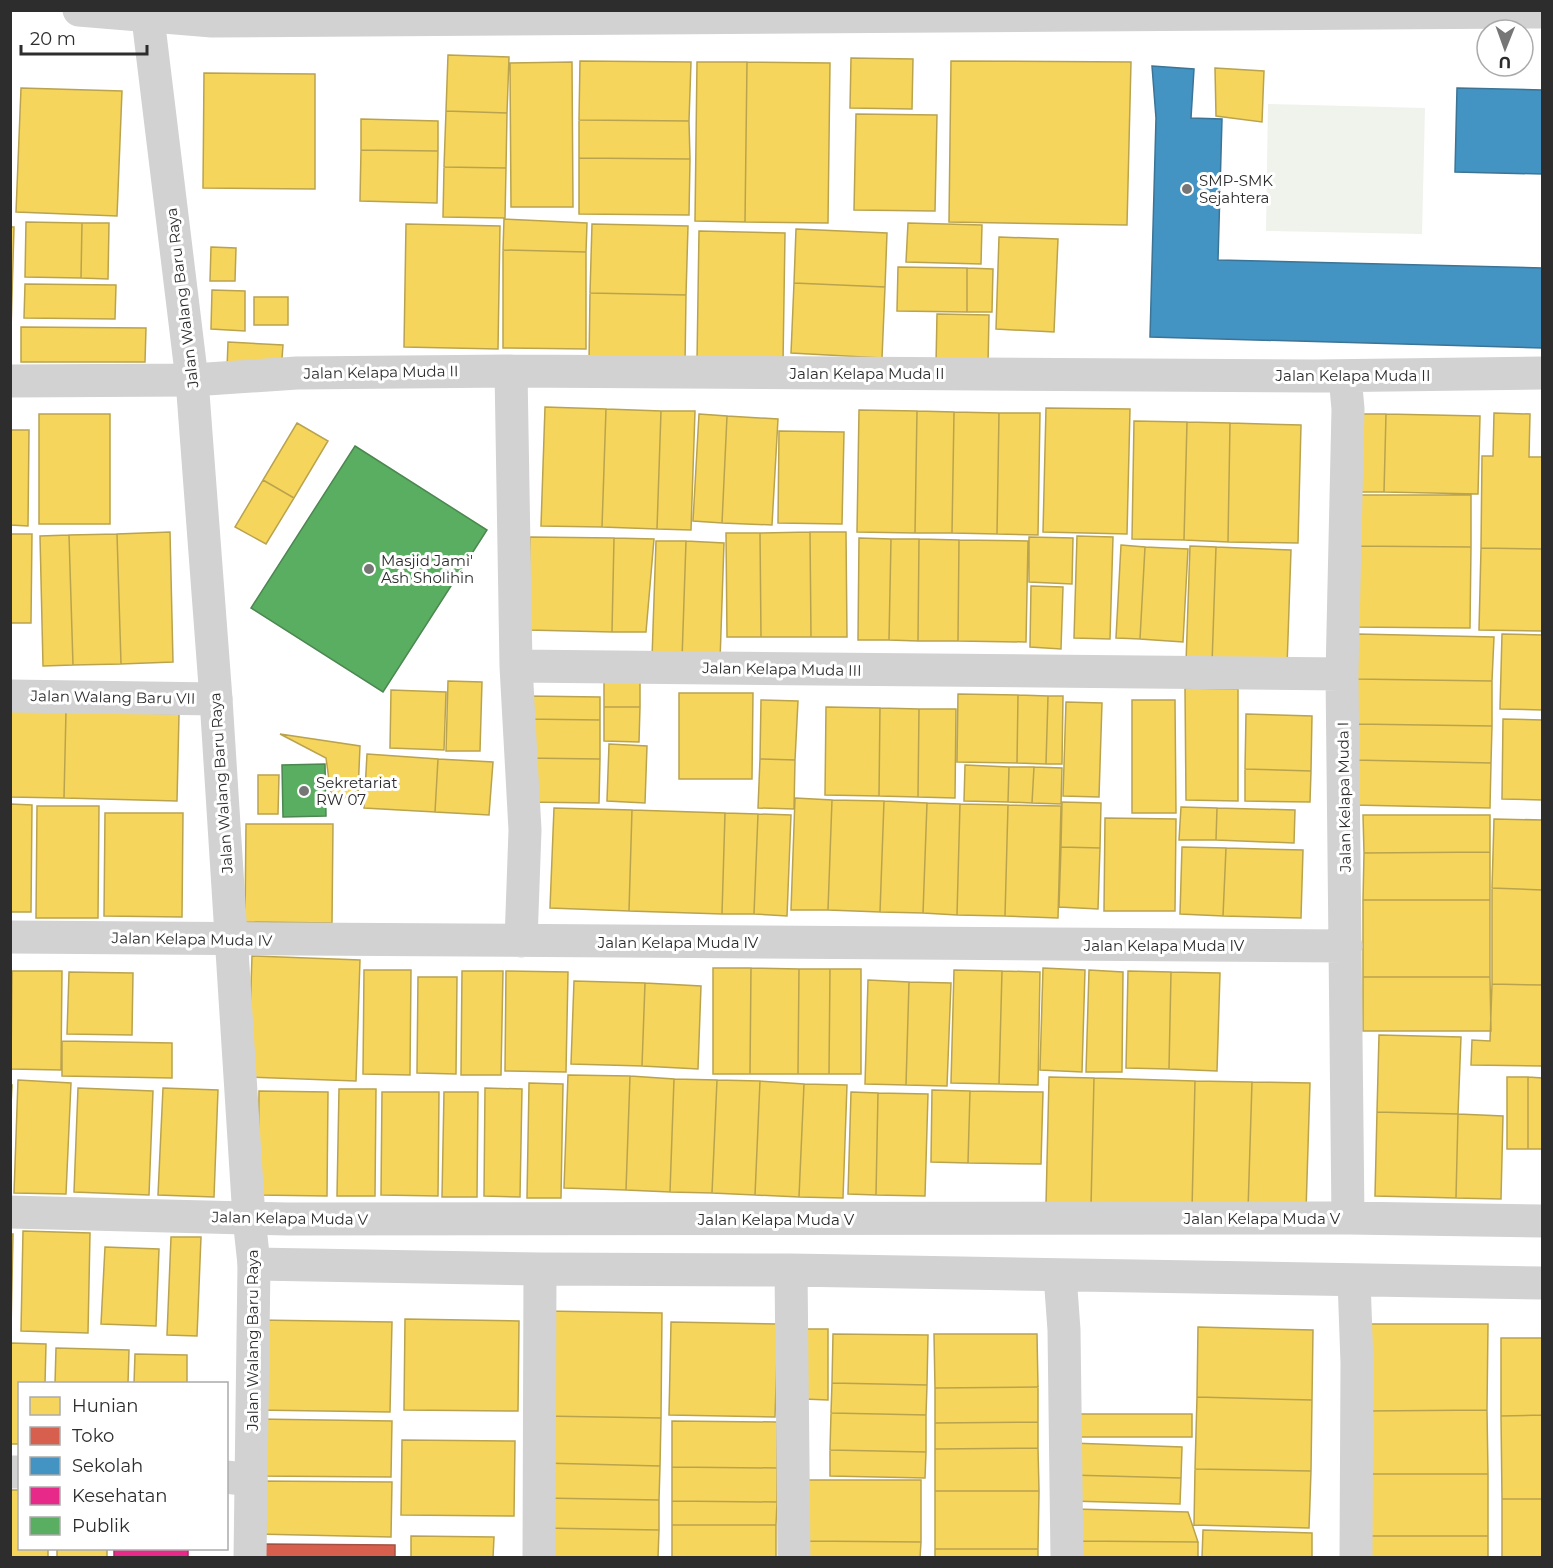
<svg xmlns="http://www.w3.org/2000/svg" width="1553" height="1568" font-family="Montserrat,sans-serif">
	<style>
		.green { fill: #f0f3ec }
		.homes { fill: #f6d55c; stroke: #baa34e; stroke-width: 1.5 }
		.shops { fill: #d6604d; stroke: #a35143; stroke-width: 1.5 }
		.schools { fill: #4393c3; stroke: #3c7496; stroke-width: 1.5 }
		.health { fill: #e7298a; stroke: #af2a6e; stroke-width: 1.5 }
		.public { fill: #5aae61; stroke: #4c8751; stroke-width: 1.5 }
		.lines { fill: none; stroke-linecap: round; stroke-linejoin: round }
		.minor { stroke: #d2d2d2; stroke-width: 33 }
		.tertiary { stroke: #d2d2d2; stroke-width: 33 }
		.poi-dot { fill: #767676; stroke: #fff; stroke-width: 2 }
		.labels { text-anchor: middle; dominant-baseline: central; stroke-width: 6; stroke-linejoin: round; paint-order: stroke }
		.poi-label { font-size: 15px; fill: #2d2d2d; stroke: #fff; text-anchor: start }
		.street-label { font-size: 15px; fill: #2d2d2d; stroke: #fff }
	</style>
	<rect width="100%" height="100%" fill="#fff"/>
	<!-- green -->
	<path class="green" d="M1268,104L1425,108L1422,234L1266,231Z"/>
	<!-- homes -->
	<path class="homes" d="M448,55L509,57L507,113L446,111Z
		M851,58L913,59L912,109L850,108Z
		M580,61L691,62L689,121L579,120Z
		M951,61L1131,62L1127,225L949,222Z
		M572,62L573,207H511L510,63Z
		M697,62H747L745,222L695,221Z
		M747,62L830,63L828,223L745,222Z
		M1215,68L1264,71L1262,122L1216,116Z
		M204,73L315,74V189L203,188Z
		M21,88L122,91L117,216L16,212Z
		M446,111L507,113L506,168L444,167Z
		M856,114L937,115L935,211L854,210Z
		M361,119L438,121V151L361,150Z
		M579,120L689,121L690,159L579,158Z
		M361,150L438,151L437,203L360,201Z
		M579,158L690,159L689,215L579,214Z
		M444,167L506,168L505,218L443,217Z
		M504,219L587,223L586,252L503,250Z
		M26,222L82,223L81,278L25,277Z
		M82,223H109L108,279L81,278Z
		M908,223L982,225L981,264L906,262Z
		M406,224L500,226L498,349L404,347Z
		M592,224L688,226L686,295L590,293Z
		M10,227H14L11,331H10Z
		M796,229L887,233L885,287L794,283Z
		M699,231L785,233L783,363L697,361Z
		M999,237L1058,239L1054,332L996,329Z
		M211,247L236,248L235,281H210Z
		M503,250L586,252V349L503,348Z
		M898,267L967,268V312L897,311Z
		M967,268L993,269L992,312H967Z
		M794,283L885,287L882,358L791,353Z
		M25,284L116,285L115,319L24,318Z
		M212,290L245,291V331L211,329Z
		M590,293L686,295L685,365L589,363Z
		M254,297H288V325H254Z
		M937,314L989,315L988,364H936Z
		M21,327L146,328L145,362H21Z
		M228,342L283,345L281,372L227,369Z
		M545,407L606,409L602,527L541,526Z
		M1046,408L1130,409L1127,534L1043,532Z
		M606,409L661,411L657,529L602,527Z
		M859,410L917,411L915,533L857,532Z
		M661,411H695L691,530L657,529Z
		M917,411L954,412L952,533H915Z
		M954,412L999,413L997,534L952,533Z
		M999,413H1040L1038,535L997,534Z
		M1494,413L1530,414L1529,457H1542V549L1481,548L1482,456H1493Z
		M39,414H110V524H39Z
		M699,414L727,416L722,523L693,521Z
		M1348,414H1386L1384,492H1346Z
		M1386,414L1480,416L1478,494L1384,492Z
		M727,416L778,419L772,525L722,523Z
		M1134,421L1187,422L1184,540L1132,539Z
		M1187,422L1230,423L1228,542L1184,540Z
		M297,423L328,441L294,498L263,480Z
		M1230,423L1301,425L1298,543L1228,542Z
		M10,430H29L28,526L10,525Z
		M779,431L844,432L842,524L778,523Z
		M263,480L294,498L266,544L235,527Z
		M1350,495H1471V547L1350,546Z
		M170,532L173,662L121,664L117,534Z
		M810,532H846L847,637H811Z
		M810,532L811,637H761L760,533Z
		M726,533H760L761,637H727Z
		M10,534H32L31,623H10Z
		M117,534L121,664L73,665L69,535Z
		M69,535L73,665L43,666L40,536Z
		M1077,536L1113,537L1110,639L1074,638Z
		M530,537L614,538L612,632L528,630Z
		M1029,537L1073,538L1072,584L1029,582Z
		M614,538L654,539L646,632H612Z
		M859,538L891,539L889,640H858Z
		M891,539H919L918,641L889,640Z
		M919,539L959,540L958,641H918Z
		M959,540L1028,541L1026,642L958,641Z
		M656,541H686L682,659L652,658Z
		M686,541L724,543L720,661L682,659Z
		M1121,545L1145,547L1140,639L1116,638Z
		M1190,546L1216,547L1212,664L1186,663Z
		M1350,546L1471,547L1470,628L1349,627Z
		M1145,547L1188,549L1183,642L1140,639Z
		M1216,547L1291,550L1287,667L1212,664Z
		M1481,548L1542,549V631L1479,630Z
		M1031,586L1063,587L1061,649L1030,647Z
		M1357,634L1494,637L1492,681L1356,679Z
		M1502,634L1542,635V710L1500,709Z
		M1356,679L1492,681V726L1355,724Z
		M604,680H640V707H604Z
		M448,681L482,682L480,751H446Z
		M1185,688L1238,689V801L1186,800Z
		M391,690L446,692L444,750L390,748Z
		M679,693H753L752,779H679Z
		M958,694L1018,695L1017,763L957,762Z
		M1018,695L1048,696L1046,764L1017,763Z
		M526,696L600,697V720L525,719Z
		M1048,696H1063L1062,764H1046Z
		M761,700L798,701L795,760L760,759Z
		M1132,700H1175L1176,813H1132Z
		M1066,702L1102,703L1099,797L1063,796Z
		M604,707H640L639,742L604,741Z
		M826,707L880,708L879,796L825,795Z
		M880,708L919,709L918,797L879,796Z
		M919,709H956L955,798L918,797Z
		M10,710L66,711L64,798L10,797Z
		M66,711L179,714L177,801L64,798Z
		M1246,714L1312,716L1311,771L1245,769Z
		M525,719L600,720V759L525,758Z
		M1503,719L1542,720V800L1502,799Z
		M1355,724L1492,726L1491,763L1354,760Z
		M280,734L360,746L358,793L332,802L326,758Z
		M609,744L647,746L645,803L607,801Z
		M367,754L438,759L435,812L364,808Z
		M525,758L600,759L599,803L525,802Z
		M438,759L493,762L489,815L435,812Z
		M760,759L795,760L794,809L758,808Z
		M1354,760L1491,763L1490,808L1353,805Z
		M965,765L1009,767L1008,802L964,801Z
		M1009,767H1034L1032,803L1008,802Z
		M1034,767L1062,768L1061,804L1032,803Z
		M1245,769L1311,771L1310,802L1245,801Z
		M258,775H279L278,814H258Z
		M795,798L832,800L828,910H791Z
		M832,800L884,801L880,912L828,910Z
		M884,801L927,803L923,913L880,912Z
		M1062,802L1101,803L1100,848L1061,847Z
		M927,803L960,804L957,915L923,913Z
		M10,804L32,805L31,912H10Z
		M960,804L1008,805L1005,916L957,915Z
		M1008,805L1061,806L1058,918L1005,916Z
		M37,806H99L98,918H36Z
		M1181,807L1217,808L1216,840H1179Z
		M554,808L632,810L629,911L550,908Z
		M1217,808L1295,810L1294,843L1216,840Z
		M632,810L725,813L722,914L629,911Z
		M105,813H183L182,917L104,916Z
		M725,813L758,814L754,914H722Z
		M758,814L791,815L787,916L754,914Z
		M1363,815H1490V852L1364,853Z
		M1105,818L1176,819L1175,911H1104Z
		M1494,819L1542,820V890L1492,888Z
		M246,824H333L332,923L245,922Z
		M1061,847L1100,848L1098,909L1059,907Z
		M1182,847L1226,848L1223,916L1180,914Z
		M1226,848L1303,850L1301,918L1223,916Z
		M1490,852V900H1363L1364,853Z
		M1492,888L1542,890V985L1492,984Z
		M1363,900H1490V977H1363Z
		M252,956L360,960L356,1081L248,1077Z
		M713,968H751L750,1074H713Z
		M751,968L799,969L798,1074H750Z
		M1043,968L1085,970L1082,1072L1040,1070Z
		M799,969H830L829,1074H798Z
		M830,969H861V1074H829Z
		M364,970H411L410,1075L363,1074Z
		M954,970L1002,971L999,1084L951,1083Z
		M1089,970L1123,972L1122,1072H1086Z
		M12,971H62L61,1070L11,1069Z
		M462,971H503L501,1075H461Z
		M506,971L568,972L566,1072L505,1071Z
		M1002,971L1040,972L1038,1085L999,1084Z
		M1128,971L1171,972L1169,1069L1126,1068Z
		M69,972L133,973L132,1035L67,1034Z
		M1171,972L1220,973L1217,1071L1169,1069Z
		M418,977H457L456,1074L417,1073Z
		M1363,977H1490L1491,1031H1363Z
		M868,980L909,982L906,1085L865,1084Z
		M574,981L645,983L642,1066L571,1064Z
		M909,982L951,983L947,1086L906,1085Z
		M645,983L701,986L698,1069L642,1066Z
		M1492,984L1542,985V1066L1471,1065L1472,1040L1490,1041Z
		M1379,1035L1461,1037L1458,1114L1377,1112Z
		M62,1041L172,1043V1078L62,1076Z
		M568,1075L630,1076L626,1190L564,1188Z
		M630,1076L674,1079L670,1192L626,1190Z
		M1049,1077L1094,1078L1091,1206L1046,1205Z
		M1507,1077H1528V1149H1507Z
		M1528,1077L1542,1078V1149H1528Z
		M1094,1078L1195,1081L1192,1209L1091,1206Z
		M674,1079L717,1080L712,1193L670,1192Z
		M18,1080L71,1083L66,1194L14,1193Z
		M717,1080L760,1081L755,1195L712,1193Z
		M760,1081L804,1084L799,1197L755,1195Z
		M1195,1081L1252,1082L1248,1210L1192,1209Z
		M1252,1082L1310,1083L1306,1211L1248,1210Z
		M529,1083L563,1084L561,1198H527Z
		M804,1084L847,1085L843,1198L799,1197Z
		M10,1085H12L10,1126Z
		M78,1088L153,1091L149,1195L74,1192Z
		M163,1088L218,1090L214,1197L158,1195Z
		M485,1088L522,1089L520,1197L484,1196Z
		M339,1089H376L375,1196H337Z
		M932,1090L970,1091L968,1163L931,1162Z
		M259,1091L328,1092L327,1196L258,1195Z
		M970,1091L1043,1092L1041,1164L968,1163Z
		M382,1092H439L438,1196L381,1195Z
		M444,1092H478L477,1197H442Z
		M851,1092L878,1093L876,1195L848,1194Z
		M878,1093L928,1094L925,1196L876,1195Z
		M1377,1112L1458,1114L1456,1198L1375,1196Z
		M1458,1114L1503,1116L1501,1199L1456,1198Z
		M23,1231L90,1233L88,1333L21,1331Z
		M10,1234H13L11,1330H10Z
		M171,1237H201L197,1336L167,1335Z
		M105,1247L159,1249L156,1326L101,1324Z
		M545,1311L662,1313L661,1418L543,1416Z
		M405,1319L519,1321L518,1411L404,1410Z
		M257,1320L392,1322L390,1412L256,1410Z
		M671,1322L778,1324L775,1417L669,1415Z
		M1367,1324H1488L1487,1410L1367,1411Z
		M1198,1327L1313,1330L1312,1400L1197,1397Z
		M803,1329H828V1400L804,1399Z
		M833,1334L928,1335L927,1385L832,1383Z
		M934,1334H1037L1038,1387L935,1388Z
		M1501,1338H1542V1415L1501,1416Z
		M10,1343L46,1344L45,1384H20V1444H10Z
		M56,1348L129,1350L128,1384H55Z
		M135,1354L187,1355V1384H134Z
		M832,1383L927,1385L926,1415L831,1413Z
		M1038,1387V1422L935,1423V1388Z
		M1197,1397L1312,1400L1311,1471L1195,1469Z
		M1487,1410L1488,1474H1367V1411Z
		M831,1413L926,1415V1452L830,1450Z
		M1072,1414H1192V1437H1072Z
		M1542,1415V1499H1502L1501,1416Z
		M543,1416L661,1418L660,1466L543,1463Z
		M256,1419L392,1421L391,1477L255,1476Z
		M672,1421L777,1422V1468L672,1467Z
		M1038,1422V1448L935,1449V1423Z
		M402,1440L515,1441L514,1516L401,1515Z
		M1071,1443L1182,1447L1181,1478L1070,1475Z
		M1038,1448L1039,1491H935V1449Z
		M830,1450L926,1452L925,1478L830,1476Z
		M543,1463L660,1466L659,1500L542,1498Z
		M672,1467L777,1468V1502L672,1501Z
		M1195,1469L1311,1471L1309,1528L1194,1525Z
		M1367,1474H1488V1536H1367Z
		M1070,1475L1181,1478L1180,1504L1070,1501Z
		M805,1480H921V1542L805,1541Z
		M256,1481L392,1482L391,1537L256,1534Z
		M10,1490H20V1548H48V1558H10Z
		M935,1491H1039L1038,1549H935Z
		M542,1498L659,1500V1530L542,1528Z
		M1502,1499H1542V1558H1502Z
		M672,1501L777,1502L776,1525H672Z
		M1074,1509L1188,1512L1198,1542L1074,1541Z
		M672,1525H776V1558H672Z
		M542,1528L659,1530L658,1558L541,1557Z
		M1203,1530L1312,1533V1558H1202Z
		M411,1536L494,1537L493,1558H411Z
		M1367,1536H1488V1558H1367Z
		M805,1541L921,1542L920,1558H804Z
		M1074,1541L1198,1542V1558H1074Z
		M57,1548H107V1558H57Z
		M935,1549H1038V1558H935Z"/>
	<!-- shops -->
	<path class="shops" d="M262,1544L395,1545V1558H262Z"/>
	<!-- schools -->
	<path class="schools" d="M1152,66L1194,69L1191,118L1222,119L1218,260L1542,268V348L1150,337L1156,118Z
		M1457,88L1542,90V174L1455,172Z"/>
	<!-- health -->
	<path class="health" d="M114,1548H188V1558H114Z"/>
	<!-- public -->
	<path class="public" d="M355,446L487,530L383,692L251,608Z
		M325,764L326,816L283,817L282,765Z"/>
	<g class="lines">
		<!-- minor -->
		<path class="minor" d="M79,10L212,21L1542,12
			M511,371L516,666L1342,674
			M1345,376L1348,409L1342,674L1348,1218
			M10,381L192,380L297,373L511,371L1315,376L1542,373
			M516,666L525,830L521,941
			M10,696L216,699
			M10,937L1346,946
			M10,1212L288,1219L1348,1218L1542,1221
			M254,1264L540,1269L791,1270L1542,1283
			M791,1270L794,1558
			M1060,1275L1064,1330L1067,1558
			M1354,1280L1357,1363L1356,1558
			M10,1472H20
			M226,1477L251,1480
			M539,1558L540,1269"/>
		<!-- tertiary -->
		<path class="tertiary" d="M147,10L192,380L216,699L249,1218L254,1264L250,1558"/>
	</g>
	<!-- markers -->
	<g class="poi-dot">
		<circle cx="1187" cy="189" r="6"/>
		<circle cx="369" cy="569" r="6"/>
		<circle cx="304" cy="791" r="6"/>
	</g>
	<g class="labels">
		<!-- poi labels -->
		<g class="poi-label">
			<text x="1199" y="180">SMP-SMK<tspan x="1199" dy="17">Sejahtera</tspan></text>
			<text x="381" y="560">Masjid Jami'<tspan x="381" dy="17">Ash Sholihin</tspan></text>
			<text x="316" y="782">Sekretariat<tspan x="316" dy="17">RW 07</tspan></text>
		</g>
		<!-- street labels -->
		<g class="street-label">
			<text transform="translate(182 298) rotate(-97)">Jalan Walang Baru Raya</text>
			<text transform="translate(381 372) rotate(-1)">Jalan Kelapa Muda II</text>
			<text x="867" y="373">Jalan Kelapa Muda II</text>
			<text x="1353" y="375">Jalan Kelapa Muda II</text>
			<text transform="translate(782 669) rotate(1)">Jalan Kelapa Muda III</text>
			<text transform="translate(113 697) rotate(1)">Jalan Walang Baru VII</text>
			<text transform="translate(221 783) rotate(-94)">Jalan Walang Baru Raya</text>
			<text transform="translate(1344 797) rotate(-91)">Jalan Kelapa Muda I</text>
			<text transform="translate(192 939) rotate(1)">Jalan Kelapa Muda IV</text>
			<text x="678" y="942">Jalan Kelapa Muda IV</text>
			<text x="1164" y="945">Jalan Kelapa Muda IV</text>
			<text transform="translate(290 1218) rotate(1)">Jalan Kelapa Muda V</text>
			<text x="1262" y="1218">Jalan Kelapa Muda V</text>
			<text x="776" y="1219">Jalan Kelapa Muda V</text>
			<text transform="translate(252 1340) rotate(-90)">Jalan Walang Baru Raya</text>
		</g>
	</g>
	<!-- border -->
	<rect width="1553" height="1568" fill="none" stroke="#2d2d2d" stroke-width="24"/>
	<!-- legend -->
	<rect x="18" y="1382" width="210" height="168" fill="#ffffff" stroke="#ababab" stroke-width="1.5"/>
	<rect x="30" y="1397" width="30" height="18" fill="#f6d55c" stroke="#ababab" stroke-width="1.5"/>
	<text x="72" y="1412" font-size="18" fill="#2d2d2d">Hunian</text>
	<rect x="30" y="1427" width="30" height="18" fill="#d6604d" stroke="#ababab" stroke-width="1.5"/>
	<text x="72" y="1442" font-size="18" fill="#2d2d2d">Toko</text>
	<rect x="30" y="1457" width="30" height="18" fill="#4393c3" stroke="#ababab" stroke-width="1.5"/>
	<text x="72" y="1472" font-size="18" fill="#2d2d2d">Sekolah</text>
	<rect x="30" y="1487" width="30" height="18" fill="#e7298a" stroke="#ababab" stroke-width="1.5"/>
	<text x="72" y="1502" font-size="18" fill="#2d2d2d">Kesehatan</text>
	<rect x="30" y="1517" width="30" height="18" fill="#5aae61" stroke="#ababab" stroke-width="1.5"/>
	<text x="72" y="1532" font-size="18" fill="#2d2d2d">Publik</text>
	<!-- north arrow -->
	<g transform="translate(1505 48) rotate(181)"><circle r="28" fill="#ffffff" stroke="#ababab" stroke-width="1.5"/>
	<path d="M0-4.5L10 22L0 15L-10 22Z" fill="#767676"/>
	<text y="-9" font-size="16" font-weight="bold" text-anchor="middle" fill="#2d2d2d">U</text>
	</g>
	<!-- scale -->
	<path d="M21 45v9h126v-9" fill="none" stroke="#2d2d2d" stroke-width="3"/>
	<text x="30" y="45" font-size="18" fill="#2d2d2d" stroke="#ffffff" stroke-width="4.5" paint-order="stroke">20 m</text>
</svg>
